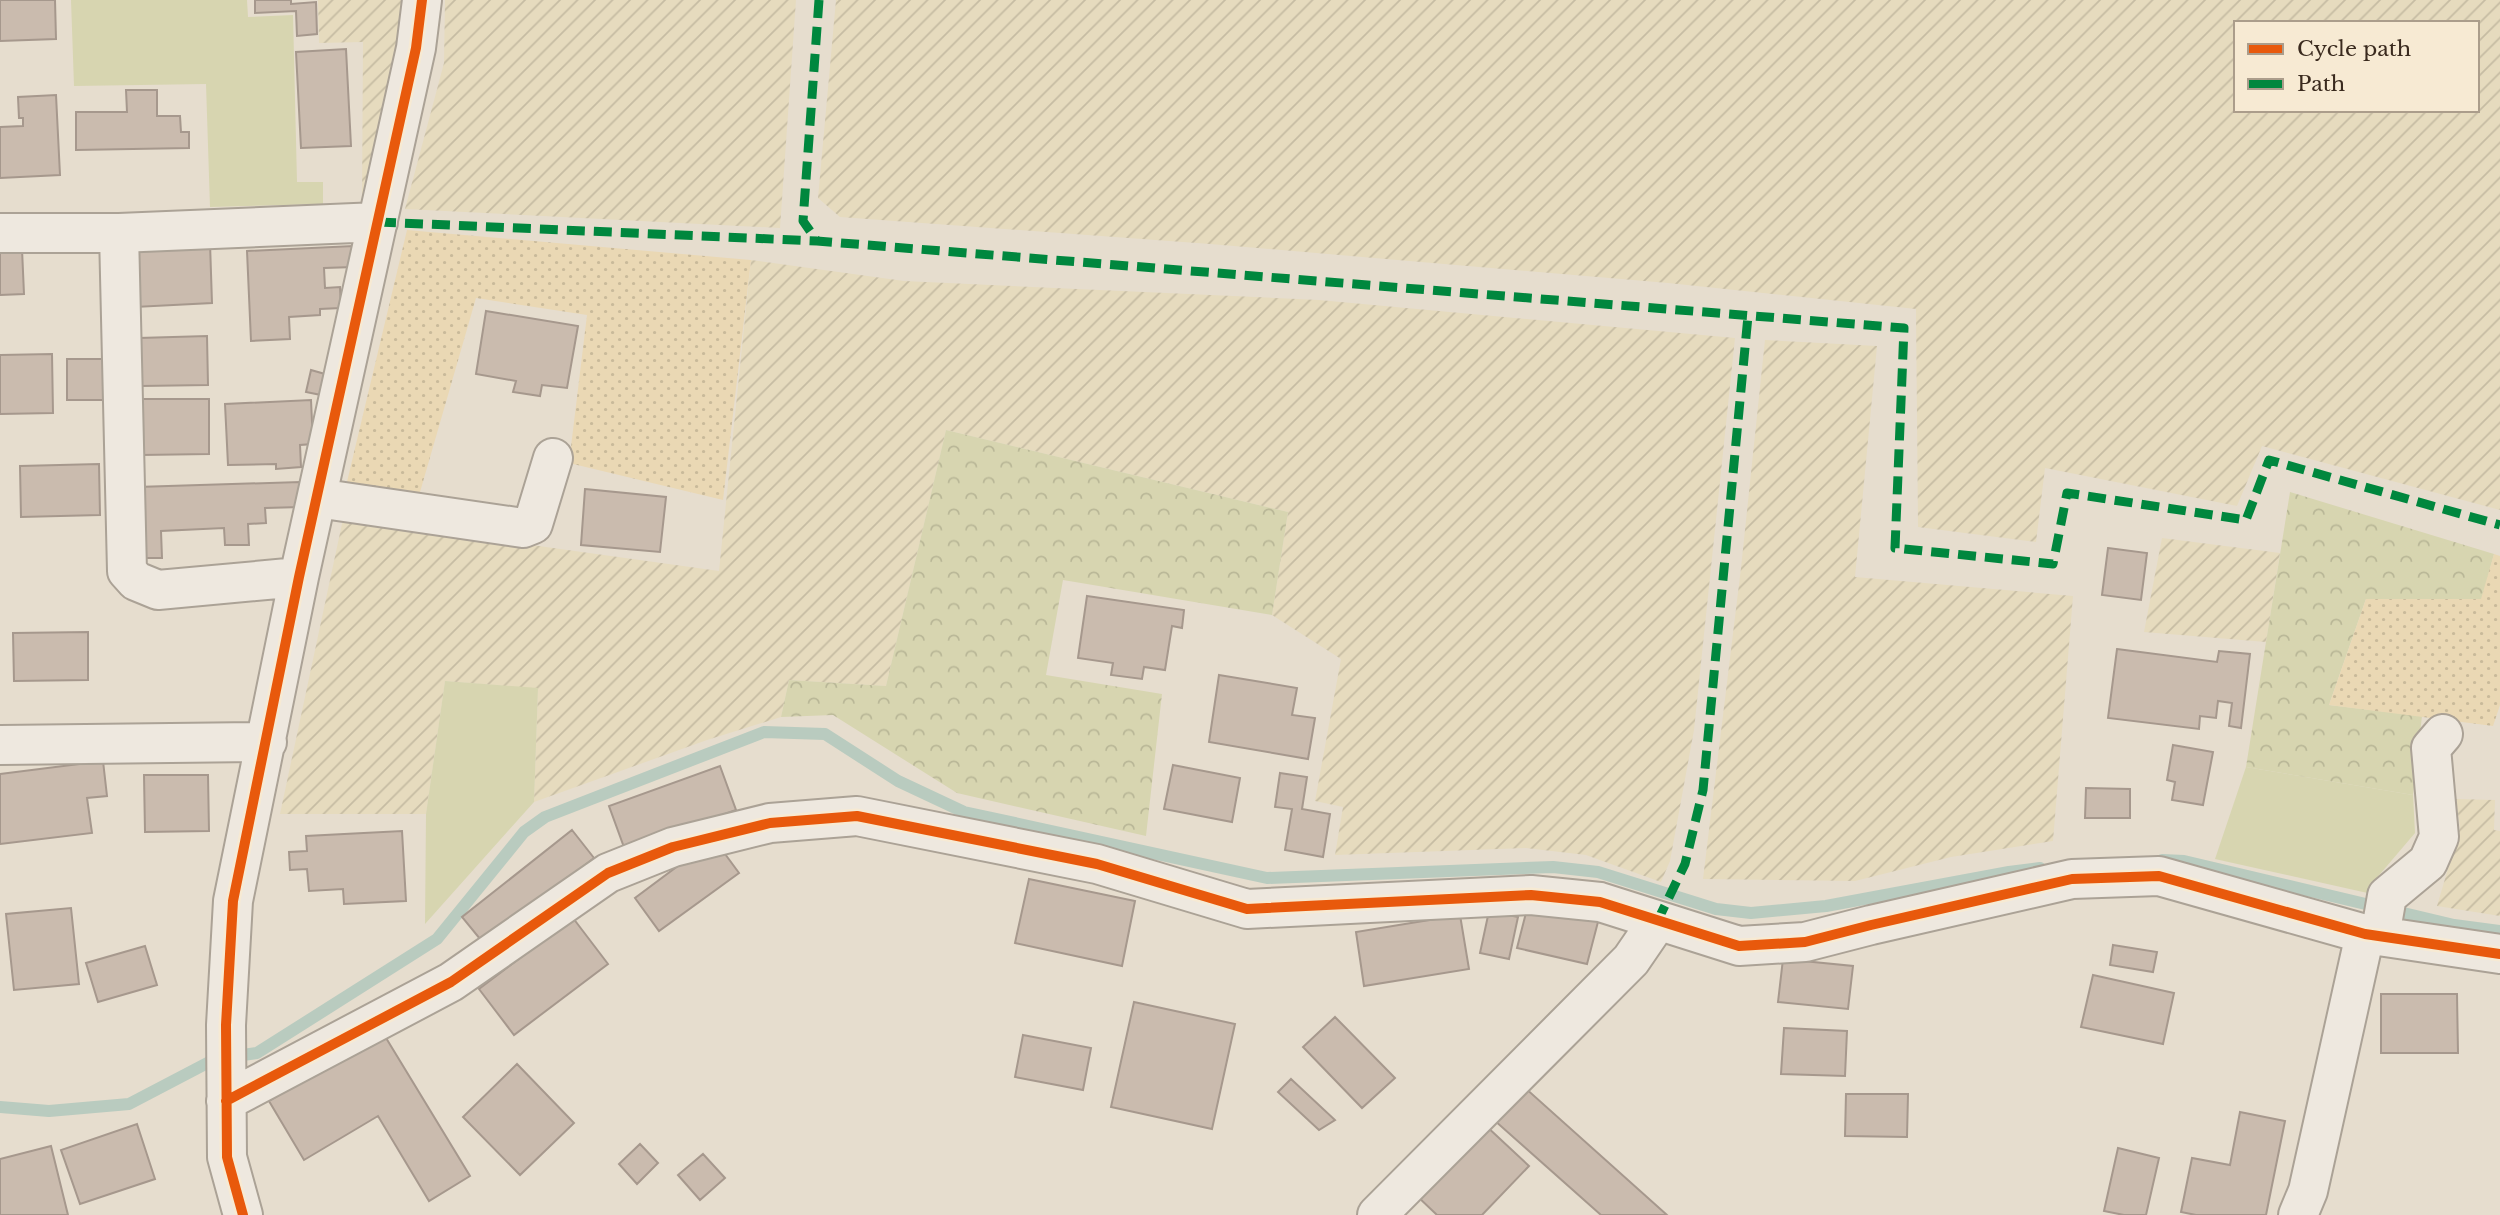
<svg xmlns="http://www.w3.org/2000/svg" width="2500" height="1215" font-family="'Libre Baskerville',serif">
	<style>
		.farmland { fill: url(#farmland-furrows); fill-rule: evenodd }
		.grass { fill: #d7d5b0 }
		.forest { fill: url(#forest-crowns) }
		.sand { fill: url(#sand-dots) }
		.lines { fill: none; stroke-linecap: round; stroke-linejoin: round }
		.stream { stroke: #b9cbbf; stroke-width: 12 }
		.building { fill: #cabbae; stroke: #a6988d; stroke-width: 2 }
		.minor-casing { stroke: #aba296; stroke-width: 42 }
		.minor { stroke: #eee8df; stroke-width: 38 }
		.quiet { stroke: #00873e; stroke-width: 9; stroke-dasharray: 18 9; stroke-linecap: butt }
		.cycleway-casing { stroke: #f7ead3; stroke-width: 15 }
		.cycleway { stroke: #e8590c; stroke-width: 10 }
	</style>
	<defs>
		<pattern id="farmland-furrows" width="10" height="10" patternUnits="userSpaceOnUse" patternTransform="scale(1.75)"><rect width="10" height="10" fill="#e6dbbe"/><path d="M-1 1l2-2M0 10L10 0M9 11l2-2" fill="none" stroke="#c6bca3"/></pattern>
		<pattern id="forest-crowns" width="20" height="18" patternUnits="userSpaceOnUse" patternTransform="scale(1.75)"><rect width="20" height="18" fill="#d7d5b0"/><path d="M2 6a3 3 0 1 1 6 0M12 15a3 3 0 1 1 6 0" fill="none" stroke="#b9b797"/></pattern>
		<pattern id="sand-dots" width="8" height="8" patternUnits="userSpaceOnUse" patternTransform="scale(1.75)"><rect width="8" height="8" fill="#ead8b4"/><path d="M2 2h.1M6 6h.1" fill="none" stroke="#c9ba9a" stroke-width="1.8" stroke-linecap="round"/></pattern>
	</defs>
	<rect width="100%" height="100%" fill="#e6ddce"/>
	<!-- farmland -->
	<path class="farmland" d="M318,0H405L370,202L362,203L363,42L319,43Z
		M445,0H796L780,228L405,209L444,63Z
		M836,0H2500V510L2262,446L2237,506L2045,468L2036,542L1918,527L1916,309L1668,283L1210,244L840,217L818,198ZM2236,23H2477V110H2236Z
		M751,260L904,281L1319,300L1735,338L1694,730L1670,861L1661,882L1586,855L1526,848L1335,855L1343,807L1315,801L1341,659L1272,615L1288,512L946,430L886,686L789,680L781,717L707,740L534,802L538,689L445,681L426,814H280L343,519L719,571Z
		M1765,340L1877,346L1855,577L2073,596L2053,841L1951,857L1855,881L1703,879L1741,568Z
		M2162,538L2280,553L2266,642L2144,632Z
		M2456,799L2495,800L2494,830L2500,831V916L2437,906L2460,828Z"/>
	<!-- grass -->
	<path class="grass" d="M71,0H247L248,17L293,15L297,182H323V204L210,207L206,84L74,86Z
		M445,681L538,688L534,802L425,924L426,814Z
		M2246,767L2413,795L2415,833L2375,880L2372,894L2215,859Z"/>
	<!-- forest -->
	<path class="forest" d="M946,430L1288,512L1272,615L1063,580L1046,675L1162,694L1146,836L957,793L833,715L781,717L789,680L886,686Z
		M2290,492L2494,554L2482,599H2366L2329,705L2422,716L2413,795L2246,767Z"/>
	<!-- sand -->
	<path class="sand" d="M407,230L751,260L723,500L569,463L587,315L476,298L418,499L346,486Z
		M2494,554L2500,556V705L2493,726L2329,705L2366,599H2481Z"/>
	<g class="lines">
		<!-- stream -->
		<path class="stream" d="M2162,860L2184,861L2454,925L2500,931
			M0,1107L49,1111L129,1104L215,1059L257,1053L437,939L524,832L545,817L764,732L825,734L898,781L964,812L1267,878L1553,867L1598,872L1716,909L1751,913L1826,906L2009,872L2040,868"/>
	</g>
	<!-- building -->
	<path class="building" d="M0,0H55L56,39L0,41Z
		M255,0H291V4L316,2L317,34L297,36L296,11L255,13Z
		M346,49L351,146L301,148L296,52Z
		M126,90H157V116H180L181,132H189V148L76,150V112H127Z
		M56,95L60,175L0,178V127L23,126V118H19L18,97Z
		M210,243L212,303L135,307L132,247Z
		M353,246L354,267L324,268L325,288L340,287L341,308L320,309V315L289,317L290,339L251,341L247,251Z
		M22,249L24,294L0,295V250Z
		M486,311L578,326L567,388L542,385L540,396L513,392L516,381L476,374Z
		M207,336L208,385L141,386L139,338Z
		M52,354L53,413L0,414V355Z
		M67,359H103V400H67Z
		M311,370L325,374L321,395L306,392Z
		M140,399H209V454L141,455Z
		M311,400L313,444L300,445L301,467L276,469V464L228,465L225,404Z
		M99,464L100,515L21,517L20,466Z
		M300,482L301,507L265,508L266,523L248,524L249,545H225L224,528L161,531L162,558H140L137,487Z
		M585,489L666,497L660,552L581,545Z
		M2108,548L2147,553L2141,600L2102,595Z
		M1087,596L1184,610L1182,628L1172,626L1165,670L1144,667L1142,679L1111,675L1113,663L1078,658Z
		M88,632V680L14,681L13,633Z
		M2117,649L2217,662L2219,651L2250,654L2241,728L2229,726L2232,703L2218,701L2216,718L2200,716L2199,729L2108,718Z
		M1219,675L1297,688L1292,715L1315,718L1308,759L1209,742Z
		M2173,745L2213,752L2203,805L2172,800L2175,782L2167,780Z
		M103,761L107,796L87,798L92,833L0,844V774Z
		M1173,765L1240,778L1232,822L1164,809Z
		M720,766L736,810L625,850L609,806Z
		M1280,773L1307,777L1302,809L1330,814L1323,857L1285,850L1292,809L1275,807Z
		M144,775H208L209,831L145,832Z
		M2086,788L2130,789V818H2085Z
		M572,830L594,858L485,945L462,917Z
		M402,831L406,901L344,904L343,889L309,891L307,869L290,870L289,852L307,851L306,836Z
		M714,839L739,873L659,931L635,898Z
		M1029,879L1135,901L1122,966L1015,943Z
		M1529,901L1599,918L1587,964L1517,948Z
		M71,908L79,984L14,990L6,914Z
		M1489,911L1518,917L1509,959L1480,953Z
		M1460,915L1469,969L1364,986L1356,932Z
		M573,918L608,964L514,1035L479,989Z
		M2113,945L2157,952L2153,972L2110,965Z
		M145,946L157,985L98,1002L86,963Z
		M1783,959L1853,966L1848,1009L1778,1002Z
		M2093,975L2174,993L2163,1044L2081,1027Z
		M2381,994H2457L2458,1053H2381Z
		M1134,1002L1235,1024L1212,1129L1111,1107Z
		M1335,1017L1395,1078L1362,1108L1303,1047Z
		M1784,1028L1847,1031L1845,1076L1781,1074Z
		M383,1033L470,1176L429,1201L378,1116L304,1160L269,1101Z
		M1023,1035L1091,1048L1083,1090L1015,1077Z
		M517,1064L574,1123L520,1175L463,1117Z
		M1291,1079L1335,1120L1319,1130L1278,1092Z
		M1524,1087L1667,1215H1601L1494,1120Z
		M1846,1094H1908L1907,1137L1845,1136Z
		M2240,1112L2285,1121L2266,1215H2196L2181,1212L2192,1158L2230,1165Z
		M137,1124L155,1179L80,1204L61,1150Z
		M1484,1124L1529,1166L1482,1215H1437L1416,1195Z
		M640,1144L658,1163L637,1184L619,1164Z
		M51,1146L68,1215H0V1159Z
		M2118,1148L2159,1158L2146,1215H2124L2104,1211Z
		M703,1154L725,1178L700,1200L678,1175Z"/>
	<g class="lines">
		<defs>
			<path id="minor" d="M0,233H119L378,222
				M119,233L127,571L136,581L158,590L299,577
				M317,498L523,528L533,524L553,458
				M0,745L267,742
				M2380,936L2387,896L2428,862L2439,837L2431,748L2443,734
				M226,1101L451,982L608,873L673,847L770,823L857,816L1097,864L1247,909L1531,895L1600,902L1739,946L1805,942L1871,925L2072,879L2159,876L2365,934L2500,954
				M243,1215L227,1157L226,1025L233,901L299,577L416,48L422,0
				M1377,1215L1631,960L1657,922
				M2298,1215L2308,1191L2365,934"/>
		</defs>
		<!-- minor casing -->
		<use href="#minor" class="minor-casing"/>
		<!-- minor -->
		<use href="#minor" class="minor"/>
		<!-- quiet -->
		<path class="quiet" d="M819,0L803,221L817,241L1904,328L1895,548L2053,564L2067,493L2246,520L2269,460L2500,525
			M378,222L817,241
			M1657,922L1685,864L1703,790L1748,316"/>
		<defs>
			<path id="cycleway" d="M226,1101L451,982L608,873L673,847L770,823L857,816L1097,864L1247,909L1531,895L1600,902L1739,946L1805,942L1871,925L2072,879L2159,876L2365,934L2500,954
				M243,1215L227,1157L226,1025L233,901L299,577L416,48L422,0"/>
		</defs>
		<!-- cycleway casing -->
		<use href="#cycleway" class="cycleway-casing"/>
		<!-- cycleway -->
		<use href="#cycleway" class="cycleway"/>
	</g>
	<!-- legend -->
	<rect x="2234" y="21" width="245" height="91" fill="#f7ead3" stroke="#ab9d8b" stroke-width="2"/>
	<rect x="2248" y="44" width="35" height="10" fill="#e8590c" stroke="#ab9d8b" stroke-width="2"/>
	<text x="2297" y="56" font-size="21" fill="#3a2a1e">Cycle path</text>
	<rect x="2248" y="79" width="35" height="10" fill="#00873e" stroke="#ab9d8b" stroke-width="2"/>
	<text x="2297" y="91" font-size="21" fill="#3a2a1e">Path</text>
</svg>
